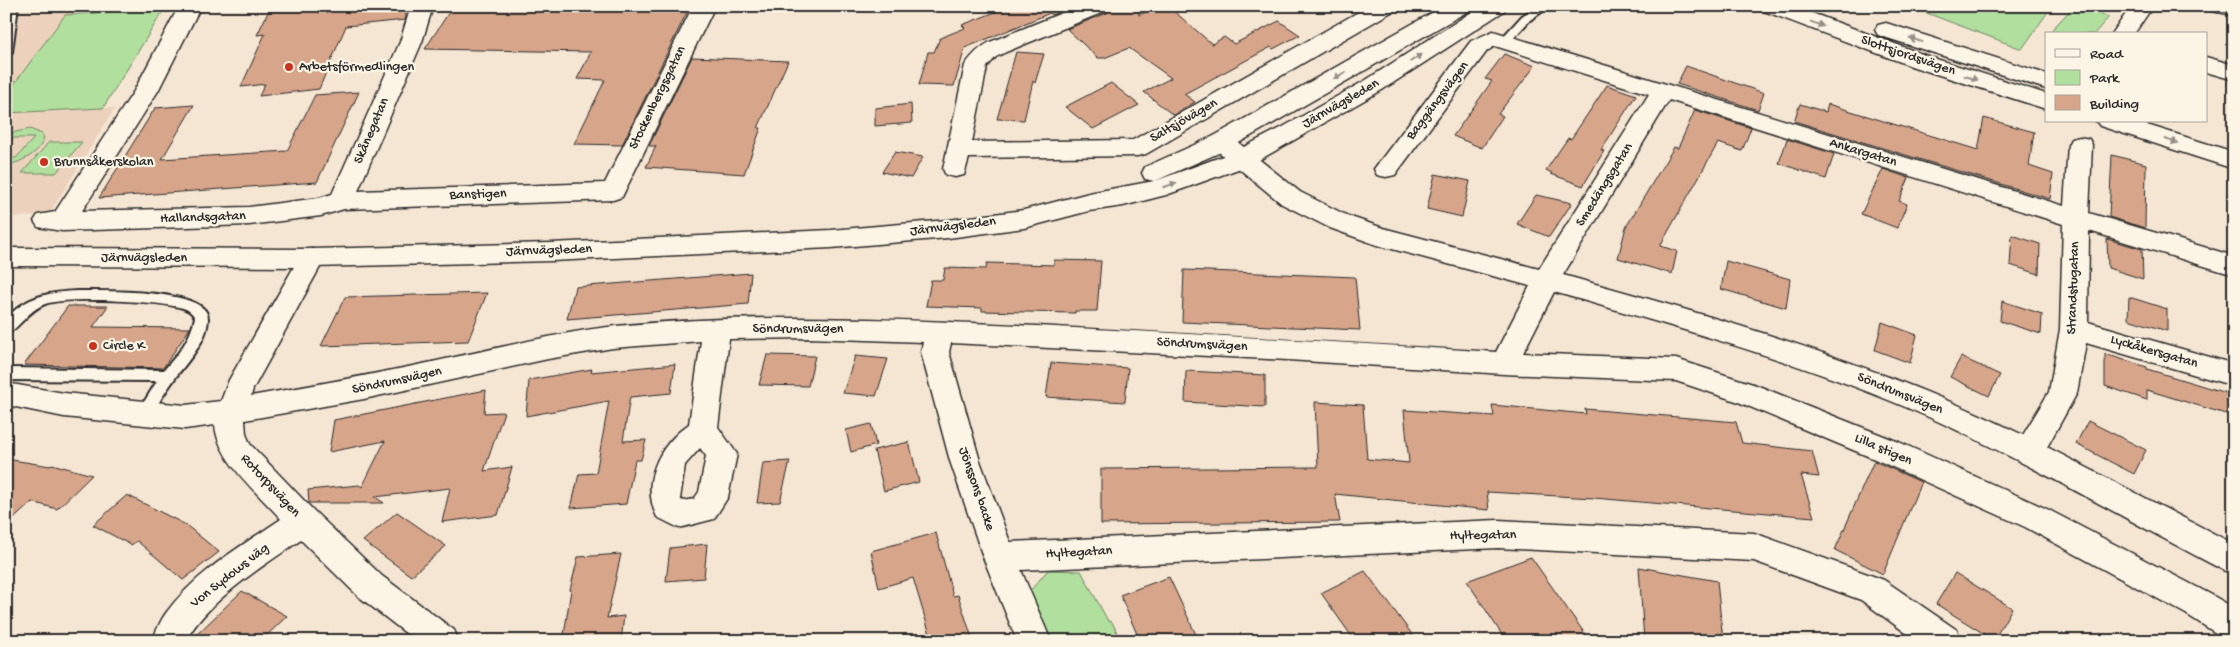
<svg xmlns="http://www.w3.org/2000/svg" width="2240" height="647" font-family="'Gochi Hand',sans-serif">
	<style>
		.built { fill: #ecd2bd }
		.green { fill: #b1df9d; stroke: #6e8564 }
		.building { fill: #d7a58a; stroke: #2b2b2b }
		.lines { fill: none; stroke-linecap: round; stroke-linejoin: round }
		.service-casing { stroke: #2b2b2b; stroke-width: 4 }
		.minor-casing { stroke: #2b2b2b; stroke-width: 3 }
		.secondary-casing { stroke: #2b2b2b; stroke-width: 3 }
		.service { fill: #fcf5e5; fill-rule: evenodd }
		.minor { fill: #fcf5e5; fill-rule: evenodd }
		.secondary { fill: #fcf5e5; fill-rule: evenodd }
		.oneway { fill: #949088 }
		.poi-dot { fill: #c8321e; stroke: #fcf5e5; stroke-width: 2 }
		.labels { text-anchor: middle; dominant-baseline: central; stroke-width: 4.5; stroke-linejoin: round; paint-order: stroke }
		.street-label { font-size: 14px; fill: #2b2b2b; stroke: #fcf5e5 }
		.poi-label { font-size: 14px; fill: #2b2b2b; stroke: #fcf5e5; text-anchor: start }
	</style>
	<rect width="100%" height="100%" fill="#f5e5d3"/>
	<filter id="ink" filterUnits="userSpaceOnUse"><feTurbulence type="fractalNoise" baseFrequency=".02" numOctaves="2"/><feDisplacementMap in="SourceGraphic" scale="10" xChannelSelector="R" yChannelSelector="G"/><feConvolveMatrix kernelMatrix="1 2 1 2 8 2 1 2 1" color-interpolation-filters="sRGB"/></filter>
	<g filter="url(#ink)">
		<!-- built -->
		<path class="built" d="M6,6H166L104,108H115L48,216L6,217Z"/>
		<!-- green -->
		<path class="green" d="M1908,6H2052L2022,49Z
			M2074,6H2082L2109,17L2094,34H2048Z
			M165,8L103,108L6,113V95L65,15Z
			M30,129L42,134L44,138C39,155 22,161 6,166V158H16L34,138H6V134Z
			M49,142H82L56,173H22Z
			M1048,570L1081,571L1108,621L1112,622L1121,641H1041L1029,592Z"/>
		<!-- building -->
		<path class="building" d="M271,6H405L406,17L405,20L346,26L319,89L259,96L265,84L241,87L265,34L257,35Z
			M453,6H690L622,145L574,144L605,80L577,79L591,52L425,49Z
			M1011,6H1073L1052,15L1050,13L965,48L954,86L919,85L928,52H934L940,38L965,28L962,25Z
			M1111,6H1138L1139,15L1160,6H1168L1212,44L1224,37L1234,44L1279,21L1300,35L1273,49L1271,47L1184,94L1195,102L1173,115L1144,92L1171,78L1129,48L1104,58H1098L1067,29L1107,13Z
			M1016,52L1044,54L1035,83L1033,81L1024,120L997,119Z
			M1504,54L1535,66L1498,114L1503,116L1482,148L1453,136L1492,81L1485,79Z
			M692,57L788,61L758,128H761L744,174L646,167L656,146H649Z
			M1686,66L1764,93L1758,110L1677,84Z
			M1111,83L1139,105L1093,129L1065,107Z
			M1607,85L1636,95L1601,150L1604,151L1583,186L1551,174L1552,173L1546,170L1568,138L1571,139Z
			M359,92L317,182L99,198L155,108L194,105L162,159L287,151L315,95Z
			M911,104L912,123L875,126V108Z
			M1800,104L1826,112L1828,104L1978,150L1984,118L2034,132L2029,166L2053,174L2050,199L1794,121Z
			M1695,110L1751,128L1742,151L1718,143L1660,246L1677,251L1672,274L1618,258L1626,227L1674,147L1678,148Z
			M1787,139L1834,154L1826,179L1779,163Z
			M895,152L923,157L911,178L882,172Z
			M2112,155L2146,164L2145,228L2109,217Z
			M1883,169L1909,178L1899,201L1907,204L1897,228L1861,214Z
			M1435,174L1470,181L1462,217L1427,209Z
			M1536,195L1572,203L1549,237L1517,224Z
			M2012,235L2040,244L2039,274L2010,265Z
			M2107,239L2142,249L2143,279L2108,268Z
			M1054,260L1101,261L1097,311H1075V313L982,311V308L926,306L931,280H943L945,268L986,269L987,263L1054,265Z
			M1726,261L1790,279L1786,308L1721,289Z
			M1184,270L1355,277L1360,330L1182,322Z
			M751,273L748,304L567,319L575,287Z
			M487,293L468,341L321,346L345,297Z
			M2129,297L2167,309V331L2128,319Z
			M2002,301L2042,314L2041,334L2000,321Z
			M68,306H108L93,327L190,328L163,368L24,365Z
			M1882,322L1917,335L1910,363L1875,350Z
			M2105,354L2147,367V369L2226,393L2229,415L2147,390V400L2105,386Z
			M767,355L815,356L808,386L759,385Z
			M855,356L888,359L876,396L843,393Z
			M1961,357L2000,375L1989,396L1950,377Z
			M1051,363L1128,368L1125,402L1046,397Z
			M675,364L671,393L630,397L623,441L646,440L641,460H635L626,504L571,508L579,474L596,473L609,401L526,416L529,380L592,369L591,372Z
			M1186,371L1265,375V407L1185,402Z
			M486,390L484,413L504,412L484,471L512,467L498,515L442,522L450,488L375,497L384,503H309L308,490L359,485L362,487L385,441L329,452L334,420Z
			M1315,402L1363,405L1367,459L1409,463L1404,410L1494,416L1492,405L1586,414L1585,409L1736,422L1742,443L1812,451L1819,477L1801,475L1814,517L1594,498L1487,492L1489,510L1335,494L1340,522L1101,524V469L1318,467Z
			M2088,421L2146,450L2134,474L2076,444Z
			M871,424L876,445L851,452L846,430Z
			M909,442L919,482L884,491L874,450Z
			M6,459L50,466L52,464L92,475L57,509L32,502L6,526Z
			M790,461L780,502L757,503L763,463Z
			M1874,461L1921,482L1883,574L1835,550Z
			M127,495L186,525L219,552L183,580L137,541L131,545L93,525Z
			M397,512L446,546L411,576L363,541Z
			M936,533L953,596L958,595L973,641H932L913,578L879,588L871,551Z
			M707,544L704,578L666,581L670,548Z
			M621,554L607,618L624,616L621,641H563L571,590H570L578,557Z
			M1531,557L1590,641H1506L1467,581Z
			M1639,567L1717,581L1723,641H1644Z
			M1365,571L1417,641H1355L1321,593Z
			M1955,573L2012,608L1994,640L1936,604Z
			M1169,577L1199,641H1140L1120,595Z
			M242,591L287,616L261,641H190Z"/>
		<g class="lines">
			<defs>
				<path id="service" d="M8,6H18L12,52L6,55Z
					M1537,6H1550L1530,20L1509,43H1501L1499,41L1501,39L1522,16Z
					M78,291C99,291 210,288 208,319C207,343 186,362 173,381C165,392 158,404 150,416L145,418L140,416L138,412L157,381L6,380V368L164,370C178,354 191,339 195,317C191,312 189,310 183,308C159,301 68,296 45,304C28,310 17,331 6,334V319C26,296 49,292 78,291Z"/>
				<path id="minor" d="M179,6H201L158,91L82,211L249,207L319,198L332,194L400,42L411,6H433L422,42L358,191L605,183L693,6H715L622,197L613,200L344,209L321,216L249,225L62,231L38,227L34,221L38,215L55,212L134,91Z
					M1079,6H1109L1106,11L1006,52L996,57L987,67L972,142L1133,140L1369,6H1396L1393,11L1146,154L1137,156L969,158L964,175L955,177L946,175L943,169L965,65C972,55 979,48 990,42Z
					M2131,6H2153L2134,34H2112Z
					M2209,6H2234V15L2212,11Z
					M1493,31L2064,206L2068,145L2071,139L2080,137L2089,139L2092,145L2089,213L2234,256V275L2089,231L2088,322L2234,364V386L2086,343L2077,393L2047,447L2234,544V574L2223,570C2123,518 2026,461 1924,415C1805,363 1679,328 1554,292L1523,353L1676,359L1756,385L1899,442L2047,509L2210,594L2234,608V641L2222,637L2186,614L2025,527L1877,460L1736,401L1676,381L1504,374L1288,360L951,343L949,352L980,461L1010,542L1498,520L1754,533L1884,580L1957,630L1962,641H1917L1861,600L1754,561L1498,548L1021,570L1051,641H1017L983,557L950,461L921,352L923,342L809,338L729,339L718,427L737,454L728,497L714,519L679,528L657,517C640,482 659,445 689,424L701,341L613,348L548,359L364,399L245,420L246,434L250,444L314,511L382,576L454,630L459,641H416L358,596L301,540C267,563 204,603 186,641H152C156,632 160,621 166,613C195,573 241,546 281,519C258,493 218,461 215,425L185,429L64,417L6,405V383L64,393L185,405L221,401L229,380L303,251L312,249L321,251L325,258L253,389L251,396C320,384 388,372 455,357C508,346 562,332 616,326C756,312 897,319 1037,326C1190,334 1343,342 1496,352L1530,286L1377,245L1330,228L1282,204L1214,148L1210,142L1214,136L1222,134L1230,136L1300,192L1348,216L1383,228L1539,269L1649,94L1495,46L1487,51L1395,175L1386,177L1377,175L1374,169L1471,41ZM1669,100L2063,224L2060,329L2049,392L2023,435C1876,363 1720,318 1563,275ZM700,448L706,456L699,492L694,499L683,501L680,499L685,465Z
					M2206,57L2234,65V80L2206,72Z"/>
				<path id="secondary" d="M1444,6H1471L1468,11L1230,148L1155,181L1234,152L1283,127L1366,80L1481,6H1507L1504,11L1382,90L1252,164L1166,195L1123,206L1089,211L1024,228L948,238L831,248L551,261L312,267L6,266V248L312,249L551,243L831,230L948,220L1024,210L1089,193L1154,181L1145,179L1142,173L1145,167L1214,136Z
					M1761,6H1793L1930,57L2046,94V109L1914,67L1764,11Z
					M1886,23L2046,74V89L1878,35L1875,30L1878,25Z
					M2096,121H2134L2234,152V169L2100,126Z"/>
			</defs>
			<!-- service casing -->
			<use href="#service" class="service-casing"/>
			<!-- minor casing -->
			<use href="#minor" class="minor-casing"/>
			<!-- secondary casing -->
			<use href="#secondary" class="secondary-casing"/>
			<!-- service -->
			<use href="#service" class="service"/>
			<!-- minor -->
			<use href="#minor" class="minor"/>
			<!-- secondary -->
			<use href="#secondary" class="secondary"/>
		</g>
		<!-- one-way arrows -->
		<defs><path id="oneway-solid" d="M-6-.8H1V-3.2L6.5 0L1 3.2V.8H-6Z" transform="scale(1.25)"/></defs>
		<g class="oneway">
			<use href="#oneway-solid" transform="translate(1817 24) rotate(20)"/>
			<use href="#oneway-solid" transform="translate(1916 40) rotate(-162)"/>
			<use href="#oneway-solid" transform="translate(1416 58) rotate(-32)"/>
			<use href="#oneway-solid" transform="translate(1340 75) rotate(150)"/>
			<use href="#oneway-solid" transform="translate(1971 78) rotate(18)"/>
			<use href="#oneway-solid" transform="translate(2171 141) rotate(18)"/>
			<use href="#oneway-solid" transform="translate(1170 185) rotate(-19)"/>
		</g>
	</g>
	<!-- markers -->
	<g class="poi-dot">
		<circle cx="289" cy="67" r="5"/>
		<circle cx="44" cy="162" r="5"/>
		<circle cx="93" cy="346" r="5"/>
	</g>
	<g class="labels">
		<!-- street labels -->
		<g class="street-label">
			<text transform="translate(1908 56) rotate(19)">Slottsjordsvägen</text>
			<text transform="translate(658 98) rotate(-64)">Stockenbergsgatan</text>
			<text transform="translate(1438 101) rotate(-53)">Baggängsvägen</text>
			<text transform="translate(1341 104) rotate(-30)">Järnvägsleden</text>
			<text transform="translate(1184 121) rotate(-30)">Saltsjövägen</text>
			<text transform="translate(372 131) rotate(-67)">Skånegatan</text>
			<text transform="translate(1863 153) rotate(17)">Ankargatan</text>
			<text transform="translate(1605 185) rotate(-58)">Smedängsgatan</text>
			<text transform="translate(478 195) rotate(-2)">Banstigen</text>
			<text transform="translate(203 218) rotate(-2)">Hallandsgatan</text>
			<text transform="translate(953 227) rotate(-7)">Järnvägsleden</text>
			<text transform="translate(549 251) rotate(-2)">Järnvägsleden</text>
			<text x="144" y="258">Järnvägsleden</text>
			<text transform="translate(2074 288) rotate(-88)">Strandstugatan</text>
			<text x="798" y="329">Söndrumsvägen</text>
			<text transform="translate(1202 345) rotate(3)">Söndrumsvägen</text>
			<text transform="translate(2154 352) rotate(16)">Lyckåkersgatan</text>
			<text transform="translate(397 381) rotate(-12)">Söndrumsvägen</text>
			<text transform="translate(1900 394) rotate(22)">Söndrumsvägen</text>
			<text transform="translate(1883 450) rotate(23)">Lilla stigen</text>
			<text transform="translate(270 486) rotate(47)">Rotorpsvägen</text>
			<text transform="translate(976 489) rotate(71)">Jönssons backe</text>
			<text transform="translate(1483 536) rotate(-1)">Hyltegatan</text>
			<text transform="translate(1079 553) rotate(-3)">Hyltegatan</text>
			<text transform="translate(230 576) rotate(-38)">Von Sydows väg</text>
		</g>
		<!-- poi labels -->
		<g class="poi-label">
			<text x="299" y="67">Arbetsförmedlingen</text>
			<text x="54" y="162">Brunnsåkerskolan</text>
			<text x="103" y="346">Circle K</text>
		</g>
	</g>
	<!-- margin -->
	<rect width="2240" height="647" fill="none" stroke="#fcf5e5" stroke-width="25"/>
	<rect x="12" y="12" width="2215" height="622" fill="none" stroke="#2b2b2b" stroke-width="2" filter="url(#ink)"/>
	<!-- legend -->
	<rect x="2045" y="32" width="162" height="90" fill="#fcf5e5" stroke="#a8a49b"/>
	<rect x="2055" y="49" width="25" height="8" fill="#fcf5e5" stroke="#a8a49b"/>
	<text x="2090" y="58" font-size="15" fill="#2b2b2b">Road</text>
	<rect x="2055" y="70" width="25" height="15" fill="#b1df9d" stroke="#a8a49b"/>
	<text x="2090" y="82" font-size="15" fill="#2b2b2b">Park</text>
	<rect x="2055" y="95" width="25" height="15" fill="#d7a58a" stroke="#a8a49b"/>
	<text x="2090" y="108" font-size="15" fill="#2b2b2b">Building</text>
</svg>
